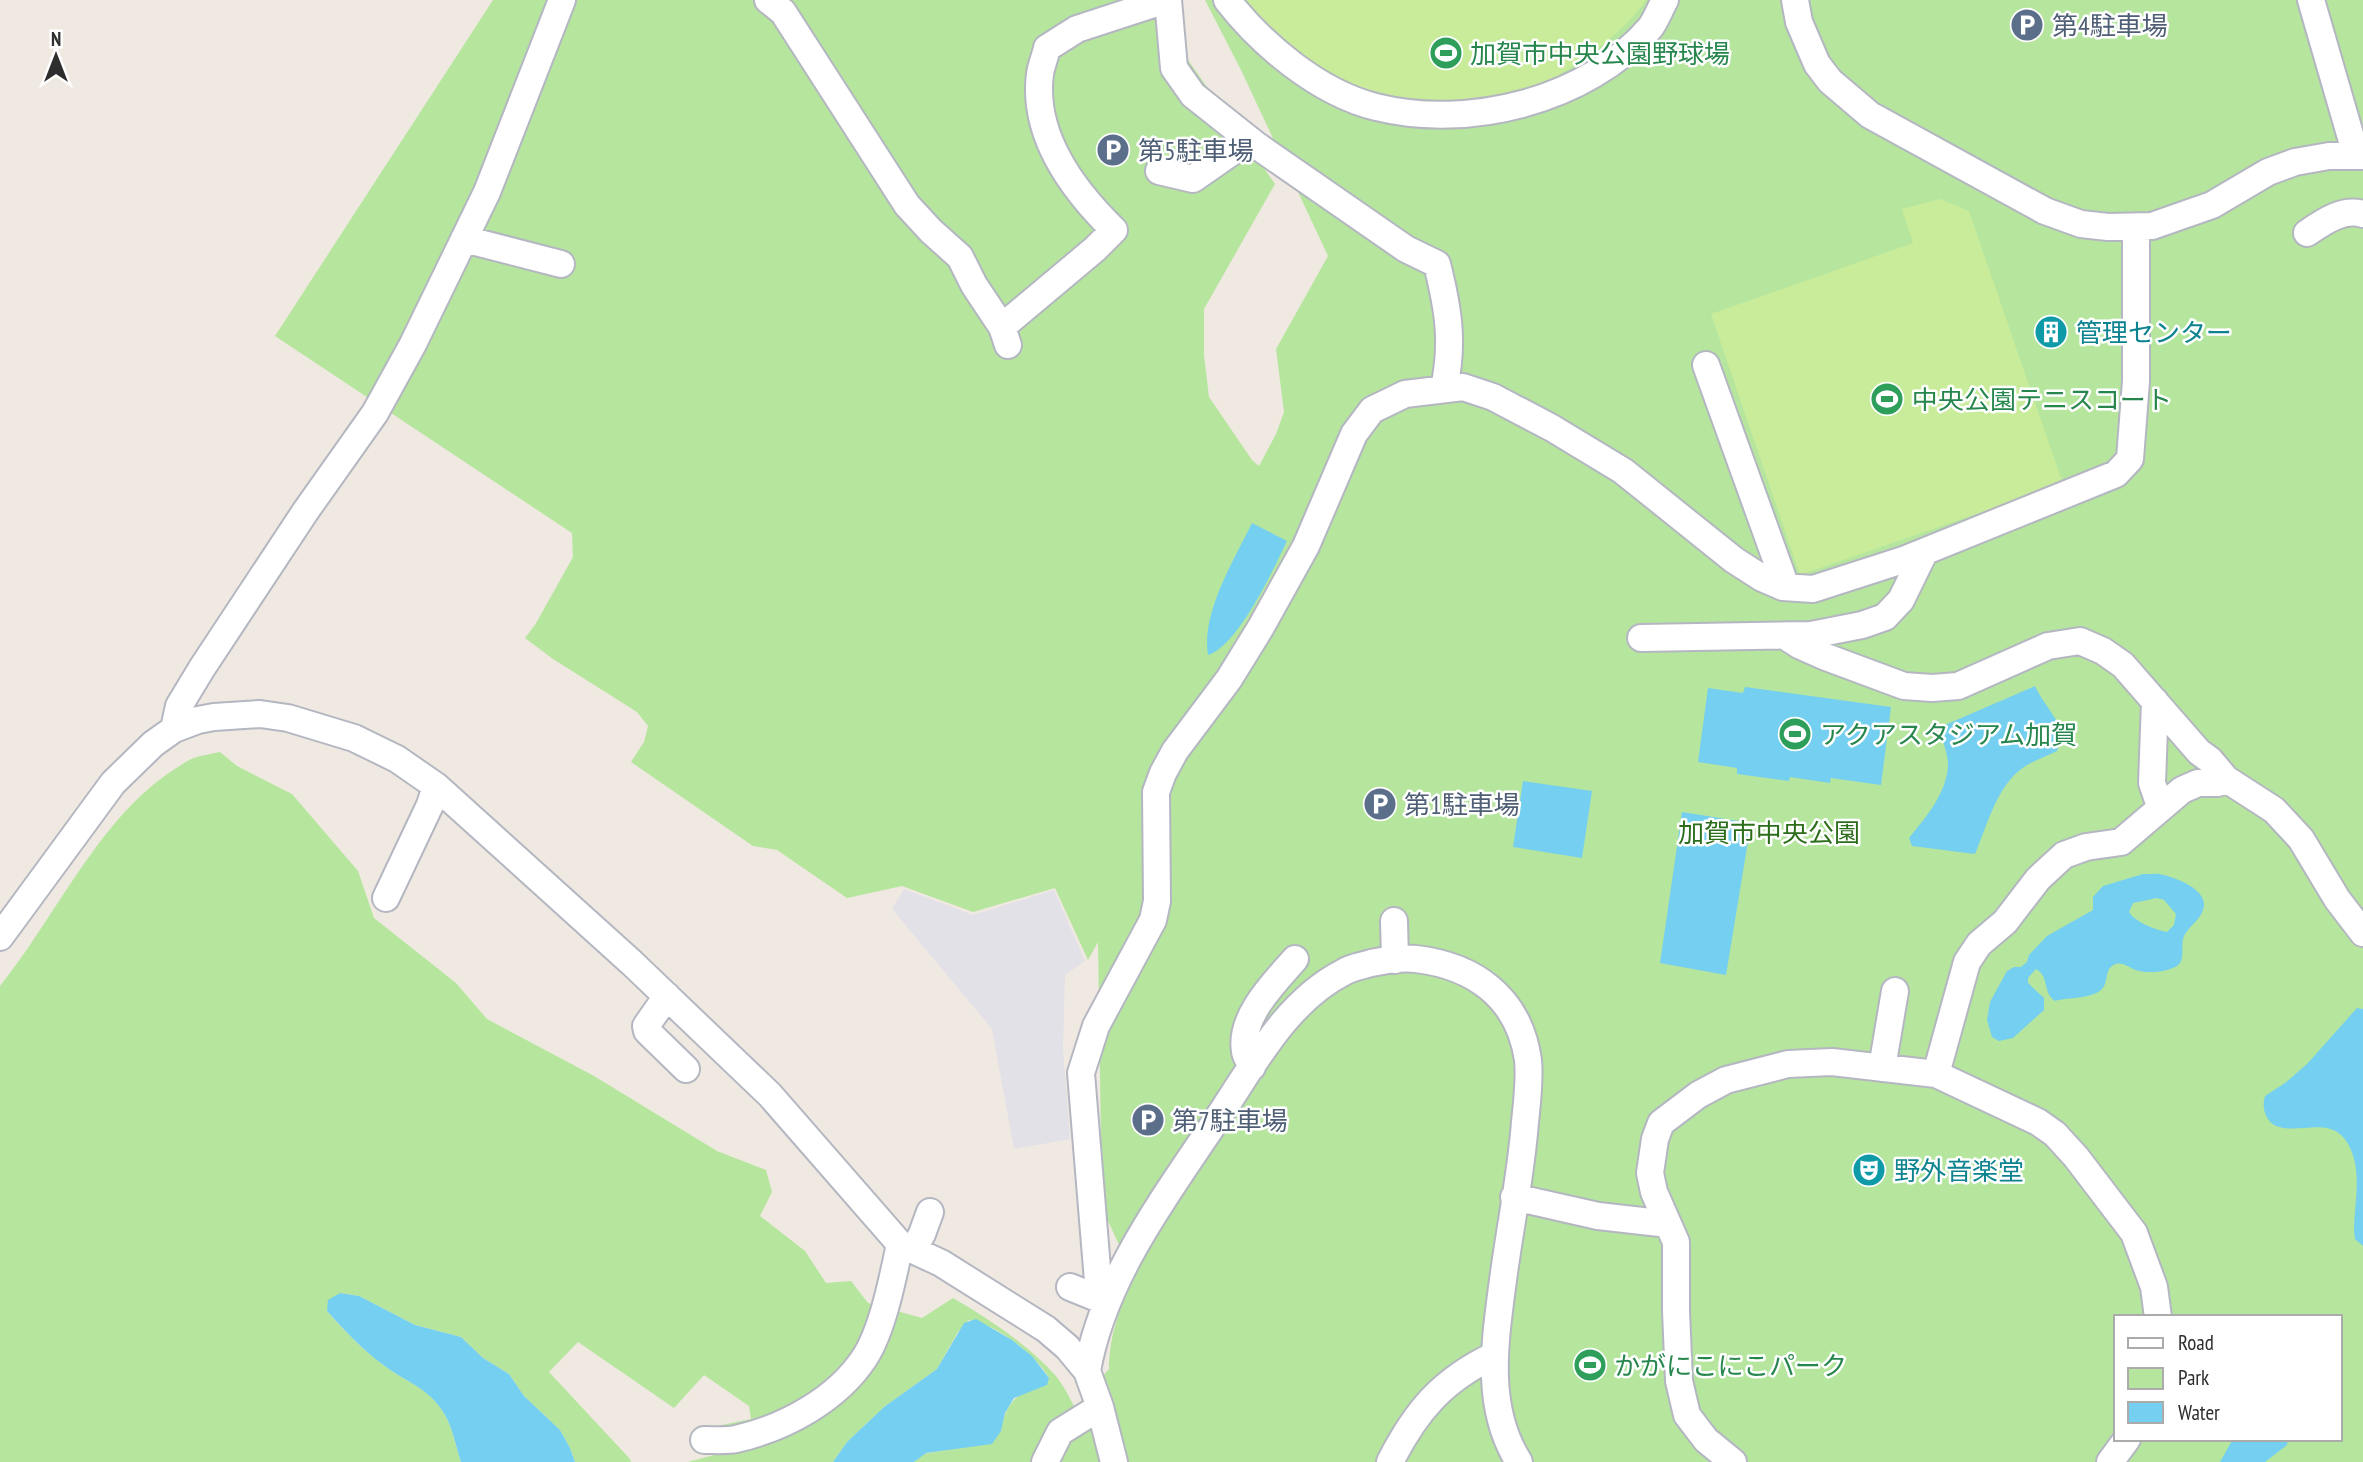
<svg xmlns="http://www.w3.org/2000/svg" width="2363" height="1462" font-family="'PT Sans Narrow','Noto Sans JP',sans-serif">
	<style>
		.industrial { fill: #e3e1e8 }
		.green { fill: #b6e59e; fill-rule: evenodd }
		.pitch { fill: #c9ec9a }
		.water { fill: #75cff0; fill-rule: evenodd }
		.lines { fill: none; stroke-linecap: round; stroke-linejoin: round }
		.minor-casing { stroke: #b4b7c1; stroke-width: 30 }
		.minor { stroke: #fff; stroke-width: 26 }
		.labels { text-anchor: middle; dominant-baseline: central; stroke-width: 5; stroke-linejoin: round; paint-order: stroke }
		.service-label { font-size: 26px; fill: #4e5e75; stroke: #fff; text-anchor: start }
		.leisure-label { font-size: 26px; fill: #27864d; stroke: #fff; text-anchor: start }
		.culture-label { font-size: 26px; fill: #0d838f; stroke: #fff; text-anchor: start }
		.park-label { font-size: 26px; fill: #2c6e1b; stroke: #fff }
	</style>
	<rect width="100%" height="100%" fill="#efe9e1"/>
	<!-- industrial -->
	<path class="industrial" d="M904,889L973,915L1054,890L1085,961L1065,975L1063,1049L1070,1139L1014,1149L992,1029L892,909Z"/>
	<!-- green -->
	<path class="green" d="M493,0H1146L1275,184L1204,309V355L1209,397L1252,460L1259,466L1276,434L1284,412L1276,349L1328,256L1241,70L1205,0H2363V1462H914L922,1454L973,1446L1001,1431C1006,1397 1022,1393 1049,1378C1036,1355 995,1323 969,1320L958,1332L937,1369L884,1407L847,1442L833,1462H688L718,1454L712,1427L751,1419L749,1406L704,1375L674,1408L578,1342L549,1372L630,1459L631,1462H575L570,1448L560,1430L524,1396L509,1374L483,1358L461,1337L415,1325L359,1296L340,1293L327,1311C344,1331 365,1352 386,1367C409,1384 429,1387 445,1415C453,1429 456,1447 461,1462H0V986C56,917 100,816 175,769C181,765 188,760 194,758C202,755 212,754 220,752L237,766L292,794L358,871L374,918L456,983L487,1019L594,1076L717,1151L766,1170L772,1192L760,1216L805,1251L826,1283L851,1281L868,1303L922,1318L953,1298C989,1319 1027,1344 1055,1375C1063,1384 1069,1397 1075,1408L1109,1369C1109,1336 1120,1307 1134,1277L1102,1208L1098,942L1088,960L1055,888L973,912L902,886L847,898L777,850L753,846L631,762L644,742L648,726L637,712L553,659L525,638L535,625L573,557L572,533L275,336ZM2116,1317H2340V1439H2116Z"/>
	<!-- pitch -->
	<path class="pitch" d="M1245,0H1646C1634,18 1618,32 1601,46C1583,60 1564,73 1543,83C1486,109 1388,106 1334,76C1321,69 1310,61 1298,52C1277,37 1260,22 1245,0Z
		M1940,199L1969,211L2063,484L1800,575L1711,314L1913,243L1902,209Z"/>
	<!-- water -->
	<path class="water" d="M1252,523L1287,541C1273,570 1238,646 1208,655C1201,613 1234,560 1252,523Z
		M2035,686C2043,703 2056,716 2063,733L2057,751C2047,756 2036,760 2027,765C1997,783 1988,824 1975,854L1912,846L1909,838C1926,817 1947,793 1948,765C1948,753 1942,739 1938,728Z
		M1745,687L1891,707L1881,785L1831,778L1830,783L1790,777L1789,781L1737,774V768L1698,762L1708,688L1743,693Z
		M1523,781L1592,791L1582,858L1513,847Z
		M1682,812L1751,823L1726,975L1660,963Z
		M2143,874C2150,874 2158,873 2164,875C2179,879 2210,891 2203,910C2200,920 2189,926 2184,936C2180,944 2186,961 2177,966C2168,972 2146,974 2136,970C2129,968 2123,962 2116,964C2103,968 2110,982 2101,990C2090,999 2069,997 2055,1001C2042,992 2050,977 2036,969L2028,978V983L2044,998V1010L2013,1038L1999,1041L1992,1037L1987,1020L1990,1002L2007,971L2014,967H2021L2027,962L2029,955L2047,936L2093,910V897L2103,886ZM2157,898L2164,900L2176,914L2174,925L2167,932C2156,930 2135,922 2129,912L2133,903Z
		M2357,1008L2363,1009V1246L2355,1239L2354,1231C2354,1205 2362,1176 2351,1150C2336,1113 2303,1134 2279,1127C2266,1123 2261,1108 2265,1096L2285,1083L2307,1064Z
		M340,1293L359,1296L415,1325L461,1337L483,1358L509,1374L524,1396L560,1430L570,1448L575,1462H461C456,1447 453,1429 445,1415C429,1387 405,1382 382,1364C362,1349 343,1329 327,1311L328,1300Z
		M976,1319L1012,1340L1032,1356L1049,1378L1047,1385L1014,1398L1005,1413L1001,1431L992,1444L926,1453L914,1462H833L847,1442L884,1407L937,1369L964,1323Z
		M2233,1439H2288L2287,1445L2265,1462H2220Z"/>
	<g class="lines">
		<defs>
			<path id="minor" d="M768,0L783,12L907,205L931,231L960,257L974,285L1002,327L1008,345
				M1168,0L1174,68L1193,95L1256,145L1406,249L1437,264C1448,308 1454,342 1444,388
				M1227,0C1262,45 1319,93 1376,107C1468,130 1587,101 1650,28C1656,20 1660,9 1665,0
				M1795,0L1799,22L1817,64L1830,81L1870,115L2045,211L2081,224L2108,227L2152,226L2212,205L2268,172L2295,162L2329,156H2363
				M2311,0L2356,155
				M1159,171L1193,179L1236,149L1256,145
				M2307,233C2323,222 2343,208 2363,214
				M464,239L561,264
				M1002,327L1095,249L1114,230C1073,190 1032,135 1040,74C1041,66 1045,57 1047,48L1077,29L1166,0
				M1706,365L1786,587
				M1785,636L1799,645L1826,657L1904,686L1932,688L1958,686L2048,646L2080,641L2103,651L2123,665L2199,752L2210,760L2226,779L2274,810L2301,839L2337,899L2363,933
				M1641,638L1811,635L1862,625L1885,617L1901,600L1924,553
				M2155,701L2152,783L2160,806
				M174,729L179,706L202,668L305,512L375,413L413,344L487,192L562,0
				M386,898L430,805L436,786
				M1394,921L1395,960
				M0,937L113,783L153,744L174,729L198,720L214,717L260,714L288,718L354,738L397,759L436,786L632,963L770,1095L900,1244L941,1263L1046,1329L1067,1347L1087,1371L1100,1407L1114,1462
				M667,996L646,1026L647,1031L686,1069
				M1252,1067C1250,1062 1245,1056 1245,1051C1239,1017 1275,982 1295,959
				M1882,1068L1895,991
				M1936,1074L1967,962L1979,944L2005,922L2038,879L2064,855L2086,847L2121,842L2182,790L2198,783H2218
				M1514,1197L1598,1216L1660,1223L1667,1225
				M913,1250L922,1234L930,1212
				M1070,1287L1107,1302L1098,1281L1081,1073L1096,1026L1153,920L1157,901L1156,792L1163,773L1175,751L1229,679L1261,627L1306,546L1354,434L1372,410L1405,394L1463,387L1493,397L1552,428L1623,471L1734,560L1762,578L1783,587L1813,589L1906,559L2116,474L2130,459L2136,381V227
				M1087,1371C1104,1273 1172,1188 1225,1107C1258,1057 1289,1000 1344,972C1352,967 1362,966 1371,963C1385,960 1401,957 1416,959C1475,966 1519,998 1528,1060C1530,1079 1527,1103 1525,1122C1521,1175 1510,1227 1503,1280C1495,1341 1484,1407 1519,1462
				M704,1440C715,1440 726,1441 736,1439C785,1428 838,1399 865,1357C883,1329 893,1277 900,1244
				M1045,1462L1060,1432L1100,1407
				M1390,1462C1416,1411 1442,1380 1495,1355
				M1733,1462L1706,1440L1687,1415L1679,1381L1676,1311V1242L1654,1192L1650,1173L1655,1139L1661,1123L1698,1095L1726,1080L1788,1064L1832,1062L1936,1074L2038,1122L2055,1134L2076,1157L2134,1233L2154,1287L2158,1317
				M2110,1462L2127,1439"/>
		</defs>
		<!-- minor casing -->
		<use href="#minor" class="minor-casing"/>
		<!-- minor -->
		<use href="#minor" class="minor"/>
	</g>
	<!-- icons -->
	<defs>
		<symbol id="parking-disc" viewBox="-11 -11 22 22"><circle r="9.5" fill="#5c6f8a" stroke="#fff"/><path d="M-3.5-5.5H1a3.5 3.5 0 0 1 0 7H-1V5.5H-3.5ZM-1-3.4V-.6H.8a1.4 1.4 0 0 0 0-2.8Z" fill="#fff"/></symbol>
		<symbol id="stadium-disc" viewBox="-11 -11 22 22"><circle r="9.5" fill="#2e9e5b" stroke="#fff"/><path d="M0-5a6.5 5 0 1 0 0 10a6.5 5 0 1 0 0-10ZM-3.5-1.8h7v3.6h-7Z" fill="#fff"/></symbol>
		<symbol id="building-disc" viewBox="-11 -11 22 22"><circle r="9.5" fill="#0f9aa8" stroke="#fff"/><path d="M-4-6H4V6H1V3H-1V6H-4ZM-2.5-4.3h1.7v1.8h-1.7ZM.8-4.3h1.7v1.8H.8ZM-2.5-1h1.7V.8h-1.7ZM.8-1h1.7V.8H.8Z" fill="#fff"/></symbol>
		<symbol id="theatre-disc" viewBox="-11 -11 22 22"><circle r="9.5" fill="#0f9aa8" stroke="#fff"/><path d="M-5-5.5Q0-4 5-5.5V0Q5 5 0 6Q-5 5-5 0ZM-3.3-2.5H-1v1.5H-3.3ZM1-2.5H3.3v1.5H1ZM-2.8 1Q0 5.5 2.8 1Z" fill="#fff"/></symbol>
	</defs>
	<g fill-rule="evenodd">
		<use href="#parking-disc" x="2008" y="6" width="38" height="38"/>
		<use href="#stadium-disc" x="1427" y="34" width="38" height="38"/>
		<use href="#parking-disc" x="1094" y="131" width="38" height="38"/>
		<use href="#building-disc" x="2032" y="313" width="38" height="38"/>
		<use href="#stadium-disc" x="1868" y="380" width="38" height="38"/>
		<use href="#stadium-disc" x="1776" y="715" width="38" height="38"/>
		<use href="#parking-disc" x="1361" y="785" width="38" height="38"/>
		<use href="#parking-disc" x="1129" y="1101" width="38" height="38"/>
		<use href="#theatre-disc" x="1850" y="1151" width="38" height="38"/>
		<use href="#stadium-disc" x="1571" y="1346" width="38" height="38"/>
	</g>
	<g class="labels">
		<!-- service labels -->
		<g class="service-label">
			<text x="2052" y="25">第4駐車場</text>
			<text x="1138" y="150">第5駐車場</text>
			<text x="1404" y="804">第1駐車場</text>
			<text x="1172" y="1120">第7駐車場</text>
		</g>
		<!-- leisure labels -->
		<g class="leisure-label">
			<text x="1470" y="53">加賀市中央公園野球場</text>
			<text x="1912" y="399">中央公園テニスコート</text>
			<text x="1820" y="734">アクアスタジアム加賀</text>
			<text x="1614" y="1365">かがにこにこパーク</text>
		</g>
		<!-- culture labels -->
		<g class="culture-label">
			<text x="2076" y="332">管理センター</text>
			<text x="1894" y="1170">野外音楽堂</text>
		</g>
		<!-- park labels -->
		<g class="park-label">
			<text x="1769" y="832">加賀市中央公園</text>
		</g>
	</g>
	<!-- legend -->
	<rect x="2114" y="1315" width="228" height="126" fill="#ffffff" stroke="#ababab" stroke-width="2"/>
	<rect x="2128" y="1338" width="35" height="10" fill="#ffffff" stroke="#ababab" stroke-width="2"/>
	<text x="2178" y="1350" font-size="21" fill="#2e2e2e">Road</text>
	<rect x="2128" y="1368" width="35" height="21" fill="#b6e59e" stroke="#ababab" stroke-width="2"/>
	<text x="2178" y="1385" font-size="21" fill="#2e2e2e">Park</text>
	<rect x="2128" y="1402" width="35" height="21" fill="#75cff0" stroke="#ababab" stroke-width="2"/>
	<text x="2178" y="1420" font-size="21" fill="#2e2e2e">Water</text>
	<!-- north arrow -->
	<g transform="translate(56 56)" stroke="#ffffff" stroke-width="5" paint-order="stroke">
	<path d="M0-5L12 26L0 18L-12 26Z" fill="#2e2e2e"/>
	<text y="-10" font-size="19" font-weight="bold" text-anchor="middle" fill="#2e2e2e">N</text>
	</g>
</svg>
